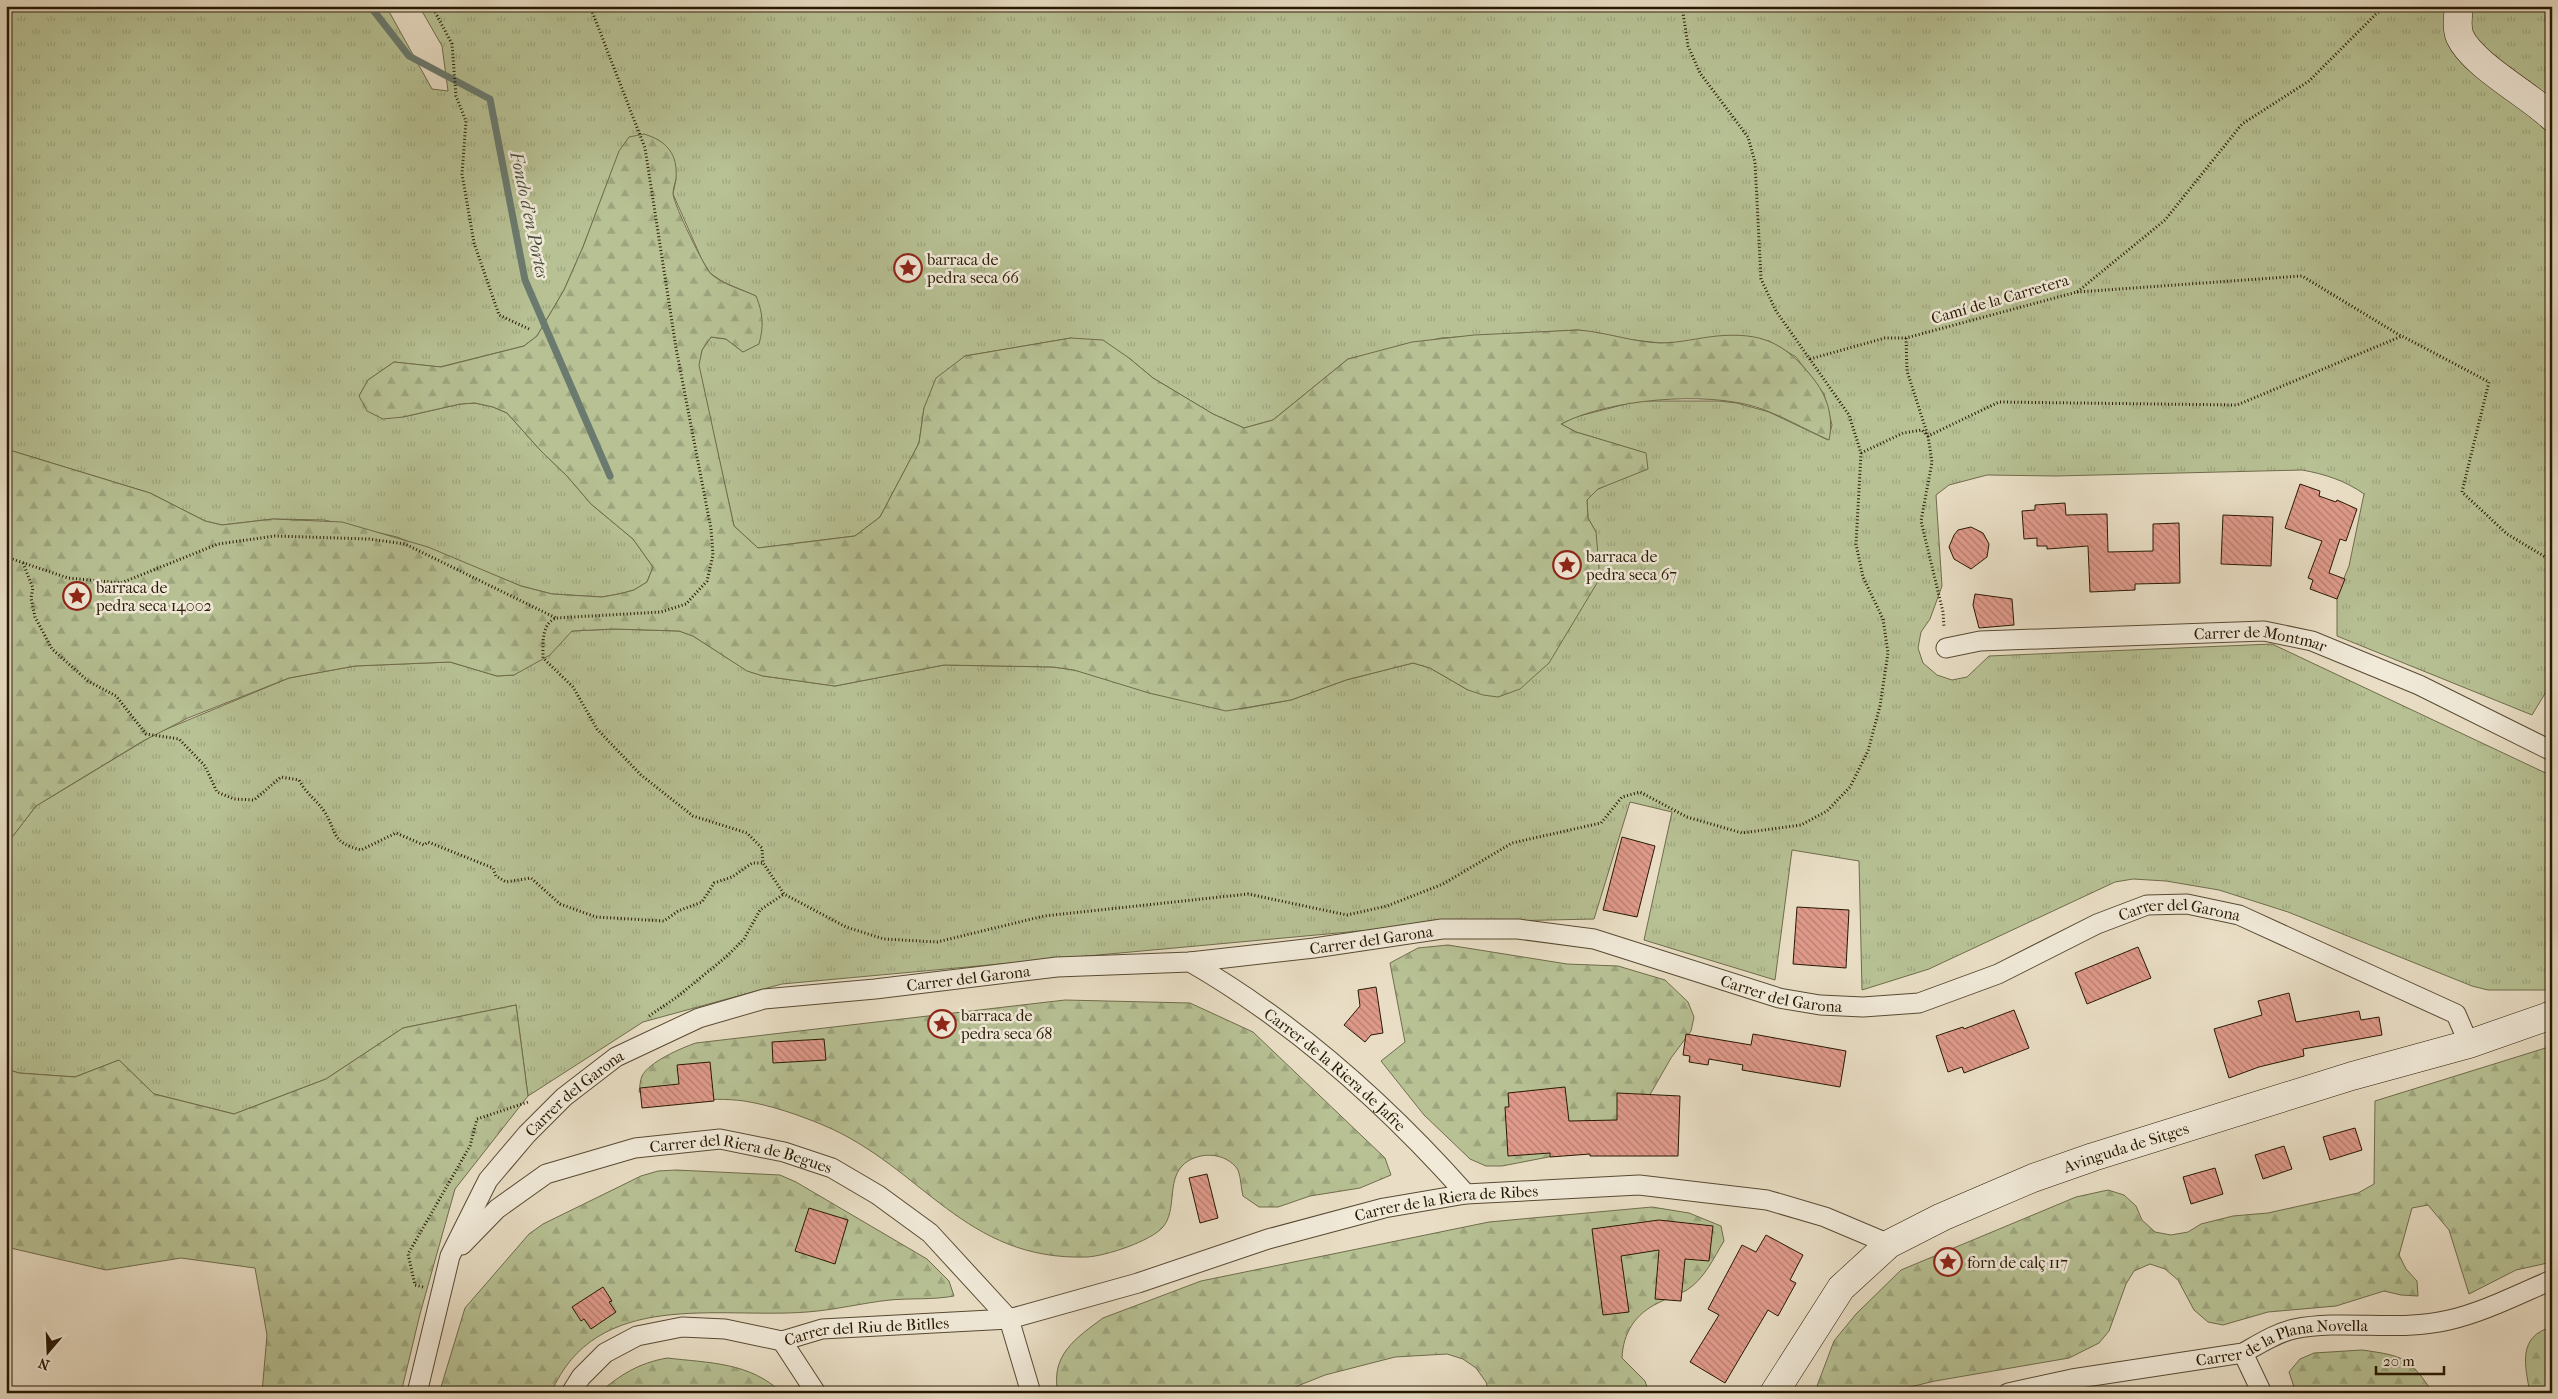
<svg xmlns="http://www.w3.org/2000/svg" width="2558" height="1399" font-family="'IM FELL French Canon',serif">
	<style>
		.grass { fill: url(#grass-tufts); stroke: #6f6c4b }
		.forest { fill: url(#forest-firs); stroke: #6f6c4b }
		.lines { fill: none; stroke-linecap: round; stroke-linejoin: round }
		.stream { stroke: #6a7a6f; stroke-width: 7 }
		.building { fill: url(#building-back-hatch); stroke: #271802 }
		.street-casing { stroke: #584a33; stroke-width: 21 }
		.secondary-casing { stroke: #271802; stroke-width: 29 }
		.path { stroke: #271802; stroke-width: 3; stroke-dasharray: 1 2.5; stroke-linecap: butt }
		.street { stroke: #f1ead9; stroke-width: 19 }
		.secondary { stroke: #f1ead9; stroke-width: 28 }
		.labels { text-anchor: middle; dominant-baseline: central; stroke-width: 5; stroke-linejoin: round; paint-order: stroke }
		.poi-label { font-size: 16px; fill: #271802; stroke: #f1ead9; text-anchor: start }
		.street-label { font-size: 16px; fill: #271802; stroke: #f1ead9 }
		.water-label { font-size: 18px; font-style: italic; fill: #4e5141; stroke: #f1ead9 }
	</style>
	<defs>
		<pattern id="grass-tufts" width="24" height="20" patternUnits="userSpaceOnUse" patternTransform="scale(1.25)"><rect width="24" height="20" fill="#b7c194"/><path d="M3 7l-1-3M5 7V3M7 7l1-3M15 17l-1-3M17 17v-4M19 17l1-3" fill="none" stroke="#9da57e"/></pattern>
		<pattern id="forest-firs" width="22" height="20" patternUnits="userSpaceOnUse" patternTransform="scale(1.25)"><rect width="22" height="20" fill="#b7c194"/><path d="M5 1l3.5 6h-7zM16 11l3.5 6h-7z" fill="#9da57e"/></pattern>
		<pattern id="building-back-hatch" width="6" height="6" patternUnits="userSpaceOnUse" patternTransform="scale(1.25)"><rect width="6" height="6" fill="#e09a8b"/><path d="M-1 5l2 2M0 0l6 6M5-1l2 2" fill="none" stroke="#b67d6f"/></pattern>
	</defs>
	<rect width="100%" height="100%" fill="#e9dec5"/>
	<filter id="stains"><feTurbulence type="fractalNoise" baseFrequency=".004" numOctaves="4"/><feColorMatrix values="0 0 0 0 .2 0 0 0 0 .09 0 0 0 0 .02 0 0 0 .5 -.17"/></filter>
	<radialGradient id="worn" r=".72"><stop offset=".6" stop-color="#630" stop-opacity="0"/><stop offset="1" stop-color="#630" stop-opacity=".3"/></radialGradient>
	<!-- grass -->
	<path class="grass" d="M6,6H386L432,89L448,91L442,46L419,6H2552V682L2532,715L2337,636V595L2349,566L2364,494C2346,481 2325,474 2302,470L2056,476L1987,475L1949,485L1936,495L1942,586L1930,619L1921,632L1918,648L1923,663L1937,675L1952,680L1967,677L1989,656L2272,644L2552,776V990H2488L2472,986L2288,912L2219,890L2166,881L2133,879L2115,882L1929,969L1862,990L1859,861L1792,850L1775,980L1644,940L1672,812L1630,802L1594,919L1458,922L782,984L643,1022L528,1096L516,1005L403,1028L326,1079L234,1114L154,1094L119,1060L75,1077L19,1073L6,1069V845L36,806L157,733L289,678L355,666L450,662L497,676L514,675L560,642L571,631L614,629L679,631L693,636L748,671L763,676L835,686L944,665L1053,667L1074,670L1115,680L1149,693L1241,709L1291,700L1346,680L1413,663L1430,668L1468,690L1596,532L1588,518L1587,500L1598,489L1613,482L1645,453L1576,432L1561,424L1575,417L1638,401H1719L1737,403L1769,412L1828,440L1832,425L1824,394L1796,357L1769,341L1734,337L1681,343H1660L1625,339L1578,330L1441,338L1348,359L1273,420L1244,428L1213,414L1153,378L1129,358L1071,338L965,356L924,408L919,443L880,517L855,536L758,548L734,526L698,365L702,350L711,337L726,339L743,352L756,296L723,282L710,273L702,260L673,194L676,179L613,168L583,247L564,290L537,336L524,346L440,367L394,362L368,380L359,396L403,417L460,404L475,403L493,407L507,413L541,451L567,476L591,504L633,539L653,567L647,582L634,590L619,594L602,597L552,594L521,586L397,537L324,520L273,519L222,525L205,521L150,493L6,449Z"/>
	<!-- forest -->
	<path class="forest" d="M644,134C667,141 678,154 676,179C675,183 673,189 673,194C674,205 704,267 711,274C724,285 741,289 756,296C763,313 764,326 759,344L743,352L726,339L711,337L702,350L699,365L734,526L758,548L855,536L880,517L919,443L924,408L936,378L965,356L1071,338L1103,340L1129,358L1153,378L1213,414L1244,428L1273,420L1348,359L1412,342L1474,335L1578,330C1606,332 1632,342 1660,343C1680,343 1697,338 1717,336C1762,332 1785,343 1812,377C1827,395 1834,417 1829,440C1804,429 1781,415 1756,407C1704,391 1609,399 1561,424L1576,432L1646,453L1648,469L1598,489L1587,500L1588,518L1596,532L1599,567L1597,583L1549,663L1520,689L1498,697L1483,695L1468,690L1430,668L1413,663L1346,680L1291,700L1226,711L1149,693L1074,670L1053,667L944,665L835,686L763,676L747,671L693,636L679,631L614,629L572,631L550,655L514,675L497,676L450,662L355,666L289,678L188,718L143,741L36,806L6,845V449L150,493L205,521L222,525L273,519L342,522L428,547L521,586L552,594L602,597L619,594L634,590L647,582L653,567L633,539L591,504L567,476L541,451L507,413L493,407L475,403L460,404L403,417L383,419L367,411L359,396L368,380L394,362L441,367L524,346L537,336L564,290L583,247L619,151L629,137Z
		M1448,945L1567,964L1618,966L1665,980L1688,1002L1694,1017L1691,1031L1671,1058L1644,1105L1564,1154L1502,1166H1486L1470,1159L1424,1115L1381,1061L1405,1042L1390,963L1418,948Z
		M1065,1000L1190,1003L1253,1032L1385,1158L1391,1175L1360,1188L1310,1196L1278,1207H1259L1243,1196C1241,1189 1241,1177 1238,1170C1226,1151 1196,1151 1182,1166C1167,1182 1177,1210 1163,1227C1151,1241 1106,1256 1087,1257C964,1261 923,1167 823,1125C799,1115 770,1105 744,1101C709,1096 673,1105 639,1092C640,1087 640,1080 642,1076C649,1062 681,1048 696,1043Z
		M516,1005L528,1096L455,1189L420,1314L401,1393H262L267,1335L255,1268L181,1258L106,1270L6,1247V1069L19,1073L75,1077L119,1060L154,1094L234,1114L326,1079L403,1028Z
		M2552,1046V1262L2516,1270L2469,1294L2449,1230L2428,1205L2412,1208L2399,1255L2406,1269L2417,1281L2418,1296L2401,1295L2384,1291L2336,1306L2268,1312L2223,1325L2208,1322L2194,1310L2178,1280L2165,1269L2150,1264L2134,1271L2126,1284L2109,1331L2099,1343L2069,1358L1935,1381L1885,1393H1825L1817,1386L1834,1341L1856,1314L1901,1270L2076,1197L2108,1190L2124,1195L2136,1206L2142,1220L2155,1232L2171,1235L2188,1232L2201,1224L2233,1216L2268,1213L2358,1193L2374,1184L2375,1101Z
		M676,1170L780,1175L796,1182L927,1259L949,1281L954,1296C932,1300 911,1298 890,1300C862,1303 835,1310 807,1312C717,1319 596,1288 551,1393H445L441,1387L465,1308L529,1234L543,1224L641,1176L658,1171Z
		M1652,1207L1689,1213L1721,1226L1724,1241C1713,1259 1705,1278 1687,1290C1678,1295 1667,1298 1658,1303C1635,1314 1623,1333 1622,1358L1645,1381L1649,1393H1489L1486,1382L1476,1368L1463,1359L1447,1354L1395,1357L1325,1375L1280,1393H1058C1050,1355 1076,1338 1103,1318L1201,1281L1489,1222Z
		M2552,1327V1393H2530C2525,1366 2517,1336 2552,1327Z
		M2362,1350C2404,1356 2409,1357 2433,1393H2296L2289,1372L2300,1359L2314,1353Z
		M667,1358C709,1363 750,1362 782,1393H599C621,1374 639,1363 667,1358Z"/>
	<g class="lines">
		<!-- stream -->
		<path class="stream" d="M370,6L409,56L490,99L525,280L610,476"/>
	</g>
	<!-- building -->
	<path class="building" d="M2300,484L2320,491L2319,496L2336,502L2337,500L2357,509L2346,541L2340,539L2329,573L2345,579L2337,599L2310,589L2313,580L2308,578L2322,541L2285,528Z
		M2065,503L2066,515L2107,514L2108,552L2153,551V524L2179,523L2180,583L2135,584V590L2090,592L2088,546L2047,549V546H2037V538L2024,539L2022,511L2035,510V505Z
		M2223,515L2273,517L2271,566L2221,564Z
		M1971,527L1983,533L1989,544L1987,557L1971,569L1954,559L1949,547L1954,535L1958,530Z
		M1975,594L2012,599L2014,625L1979,628L1973,605Z
		M1622,837L1655,846L1637,917L1603,910Z
		M1797,907L1849,910L1846,968L1793,964Z
		M2138,947L2151,978L2087,1004L2075,973Z
		M1376,987L1383,1033L1371,1035L1365,1042L1344,1025L1360,1006L1358,990Z
		M2289,993L2296,1022L2359,1011L2361,1020L2379,1017L2382,1035L2303,1049L2304,1056L2259,1067L2229,1078L2214,1029L2262,1015L2258,1001Z
		M2014,1010L2029,1048L1964,1073L1962,1067L1948,1072L1936,1036L1963,1027L1964,1029Z
		M1686,1034L1751,1045L1753,1034L1846,1051L1840,1087L1742,1070L1743,1065L1709,1059L1708,1065L1689,1062L1690,1056L1683,1055Z
		M824,1039L826,1060L773,1063L772,1042Z
		M710,1062L714,1101L642,1108L640,1088L679,1084L677,1065Z
		M1565,1087L1569,1121L1617,1120V1093L1680,1096L1678,1156H1590V1154L1550,1157V1153L1508,1156L1505,1107H1509L1508,1093Z
		M2355,1128L2362,1150L2330,1160L2323,1137Z
		M2284,1146L2292,1169L2263,1179L2255,1155Z
		M2215,1168L2223,1194L2191,1204L2183,1177Z
		M1207,1174L1218,1218L1200,1223L1189,1178Z
		M809,1208L848,1220L835,1264L795,1251Z
		M1659,1220L1713,1226L1709,1261L1685,1259L1681,1301L1655,1299L1659,1250L1621,1256L1629,1312L1603,1315L1592,1229Z
		M1766,1235L1803,1255L1790,1280L1796,1283L1778,1316L1768,1310L1725,1383L1690,1362L1719,1315L1708,1309L1742,1245L1756,1252Z
		M603,1287L612,1301L609,1302L616,1312L591,1329L584,1319L581,1321L572,1307Z"/>
	<g class="lines">
		<defs>
			<g id="street">
				<path id="s1" d="M1946,648L1980,641L2264,631L2312,641L2419,685L2552,751"/>
				<path id="s2" d="M1190,962C1294,1022 1387,1105 1466,1194"/>
				<path id="s3" d="M462,1245L497,1209L546,1174L635,1148L720,1139L784,1152L832,1168L878,1195L930,1233L1009,1319L1031,1393"/>
				<path d="M782,1341L816,1393"/>
				<path d="M2243,1353L2262,1393"/>
				<path id="s4" d="M417,1393L450,1256L488,1180L527,1134L564,1097L616,1057L699,1018L764,999L875,989L1057,967L1190,962L1314,948L1442,929H1518L1594,939L1779,998L1820,1005L1863,1007L1919,1003L1998,974L2097,924L2147,905L2187,904L2239,915L2456,1014L2469,1044"/>
				<path id="s5" d="M571,1393L581,1377L605,1353L637,1336L682,1327L725,1329L782,1341L822,1329L1009,1319L1138,1283L1268,1239L1384,1208L1466,1194L1639,1185L1767,1200L1825,1217L1889,1244"/>
				<path id="s6" d="M2008,1393L2072,1379L2243,1353C2259,1344 2276,1333 2294,1329C2345,1319 2398,1332 2449,1320C2484,1312 2519,1294 2552,1280"/>
			</g>
			<g id="secondary">
				<path d="M2459,6C2458,16 2456,28 2460,37C2473,65 2528,94 2552,117"/>
				<path id="s7" d="M1774,1393L1841,1288L1889,1244L1942,1217L2033,1178L2093,1157L2352,1076L2469,1044L2552,1015"/>
			</g>
		</defs>
		<!-- street casing -->
		<use href="#street" class="street-casing"/>
		<!-- secondary casing -->
		<use href="#secondary" class="secondary-casing"/>
		<!-- path -->
		<path class="path" d="M432,6L452,44L456,96L466,121L462,174L474,243L499,315L529,329
			M590,6L645,148L676,348L711,529L713,555L707,581L686,604L661,612L556,618C541,624 543,644 543,658L573,687L597,729L641,775L693,816L747,833L762,848L763,863L784,894L846,927L884,939L937,942L1044,916L1248,894L1347,915L1387,906L1443,884L1512,843L1601,823L1622,797L1640,792L1687,817L1742,833L1801,825L1827,811L1850,787L1868,751L1880,706L1888,653L1883,619L1863,577L1856,544L1861,453L1849,415L1776,311L1761,279L1755,162L1748,137L1700,73L1688,46L1682,6
			M2077,292L2302,276L2401,336
			M1906,338L1907,371L1928,436L1932,462L1921,521L1943,612L1944,628
			M1810,359L1885,338H1906L2077,292L2165,220L2242,124L2309,81L2377,13L2388,6
			M1861,453L1903,433L1922,430L1928,436L1999,402L2237,405L2402,336L2489,382L2462,492L2507,534L2552,561
			M6,557L68,578L121,583L218,544L275,536L369,539L405,544L556,618
			M23,563L33,588L31,598L35,617L52,649L88,681L116,696L146,734L179,739L205,766L217,792L234,799L254,800L281,777L299,780C307,795 316,799 324,811C338,833 330,842 361,850L396,833L424,845L428,842L493,868L496,876L506,882L531,878L560,904L596,917L664,921L678,911L702,902L714,883L732,877L752,863H763
			M649,1016L677,997L726,957L744,939L760,910L784,894
			M423,1287L415,1285L408,1254L470,1146L477,1119L528,1102"/>
		<!-- street -->
		<use href="#street" class="street"/>
		<!-- secondary -->
		<use href="#secondary" class="secondary"/>
	</g>
	<!-- icons -->
	<defs>
		<symbol id="sight-ring" viewBox="-11 -11 22 22"><circle r="9.5" fill="#f1ead9" stroke="#8f2418" stroke-width="1.5"/><path d="M0-6L1.8-2.2L6-1.7L2.9 1.2L3.7 5.4L0 3.3L-3.7 5.4L-2.9 1.2L-6-1.7L-1.8-2.2Z" fill="#8f2418"/></symbol>
	</defs>
	<g fill-rule="evenodd">
		<use href="#sight-ring" x="892" y="252" width="32" height="32"/>
		<use href="#sight-ring" x="1551" y="549" width="32" height="32"/>
		<use href="#sight-ring" x="61" y="580" width="32" height="32"/>
		<use href="#sight-ring" x="926" y="1008" width="32" height="32"/>
		<use href="#sight-ring" x="1932" y="1246" width="32" height="32"/>
	</g>
	<g class="labels">
		<!-- poi labels -->
		<g class="poi-label">
			<text x="927" y="259">barraca de<tspan x="927" dy="18">pedra seca 66</tspan></text>
			<text x="1586" y="556">barraca de<tspan x="1586" dy="18">pedra seca 67</tspan></text>
			<text x="96" y="587">barraca de<tspan x="96" dy="18">pedra seca 14002</tspan></text>
			<text x="961" y="1015">barraca de<tspan x="961" dy="18">pedra seca 68</tspan></text>
			<text x="1967" y="1262">forn de calç 117</text>
		</g>
		<!-- street labels -->
		<g class="street-label">
			<text transform="translate(2000 299) rotate(-16)">Camí de la Carretera</text>
			<text stroke="none"><textPath href="#s1" startOffset="316">Carrer de Montmar</textPath></text>
			<text stroke="none"><textPath href="#s4" startOffset="2014">Carrer del Garona</textPath></text>
			<text stroke="none"><textPath href="#s4" startOffset="1174">Carrer del Garona</textPath></text>
			<text stroke="none"><textPath href="#s4" startOffset="769">Carrer del Garona</textPath></text>
			<text stroke="none"><textPath href="#s4" startOffset="1594">Carrer del Garona</textPath></text>
			<text stroke="none"><textPath href="#s2" startOffset="181">Carrer de la Riera de Jafre</textPath></text>
			<text stroke="none"><textPath href="#s4" startOffset="349">Carrer del Garona</textPath></text>
			<text stroke="none"><textPath href="#s7" startOffset="446">Avinguda de Sitges</textPath></text>
			<text stroke="none"><textPath href="#s3" startOffset="311">Carrer del Riera de Begues</textPath></text>
			<text stroke="none"><textPath href="#s5" startOffset="919">Carrer de la Riera de Ribes</textPath></text>
			<text stroke="none"><textPath href="#s5" startOffset="322">Carrer del Riu de Bitlles</textPath></text>
			<text stroke="none"><textPath href="#s6" startOffset="280">Carrer de la Plana Novella</textPath></text>
		</g>
		<!-- water labels -->
		<g class="water-label">
			<text transform="translate(529 215) rotate(78)">Fondo d'en Portes</text>
		</g>
	</g>
	<!-- margin -->
	<rect width="2558" height="1399" fill="none" stroke="#e9dec5" stroke-width="25"/>
	<rect x="8" y="8" width="2543" height="1384" fill="none" stroke="#271802" stroke-width="2.5"/>
	<rect x="12" y="12" width="2533" height="1374" fill="none" stroke="#271802"/>
	<!-- north arrow -->
	<g transform="translate(48 1352) rotate(199)" stroke="#f1ead9" stroke-width="4" paint-order="stroke">
	<path d="M0-4L9 19L0 12L-9 19Z" fill="#271802"/>
	<text y="-8" font-size="14" font-weight="bold" text-anchor="middle" fill="#271802">N</text>
	</g>
	<!-- scale -->
	<path d="M2376 1366v8h68v-8" fill="none" stroke="#271802" stroke-width="2.5"/>
	<text x="2383" y="1366" font-size="15" fill="#271802" stroke="#f1ead9" stroke-width="4" paint-order="stroke">20 m</text>
	<rect width="100%" height="100%" filter="url(#stains)"/>
	<rect width="100%" height="100%" fill="url(#worn)"/>
</svg>
